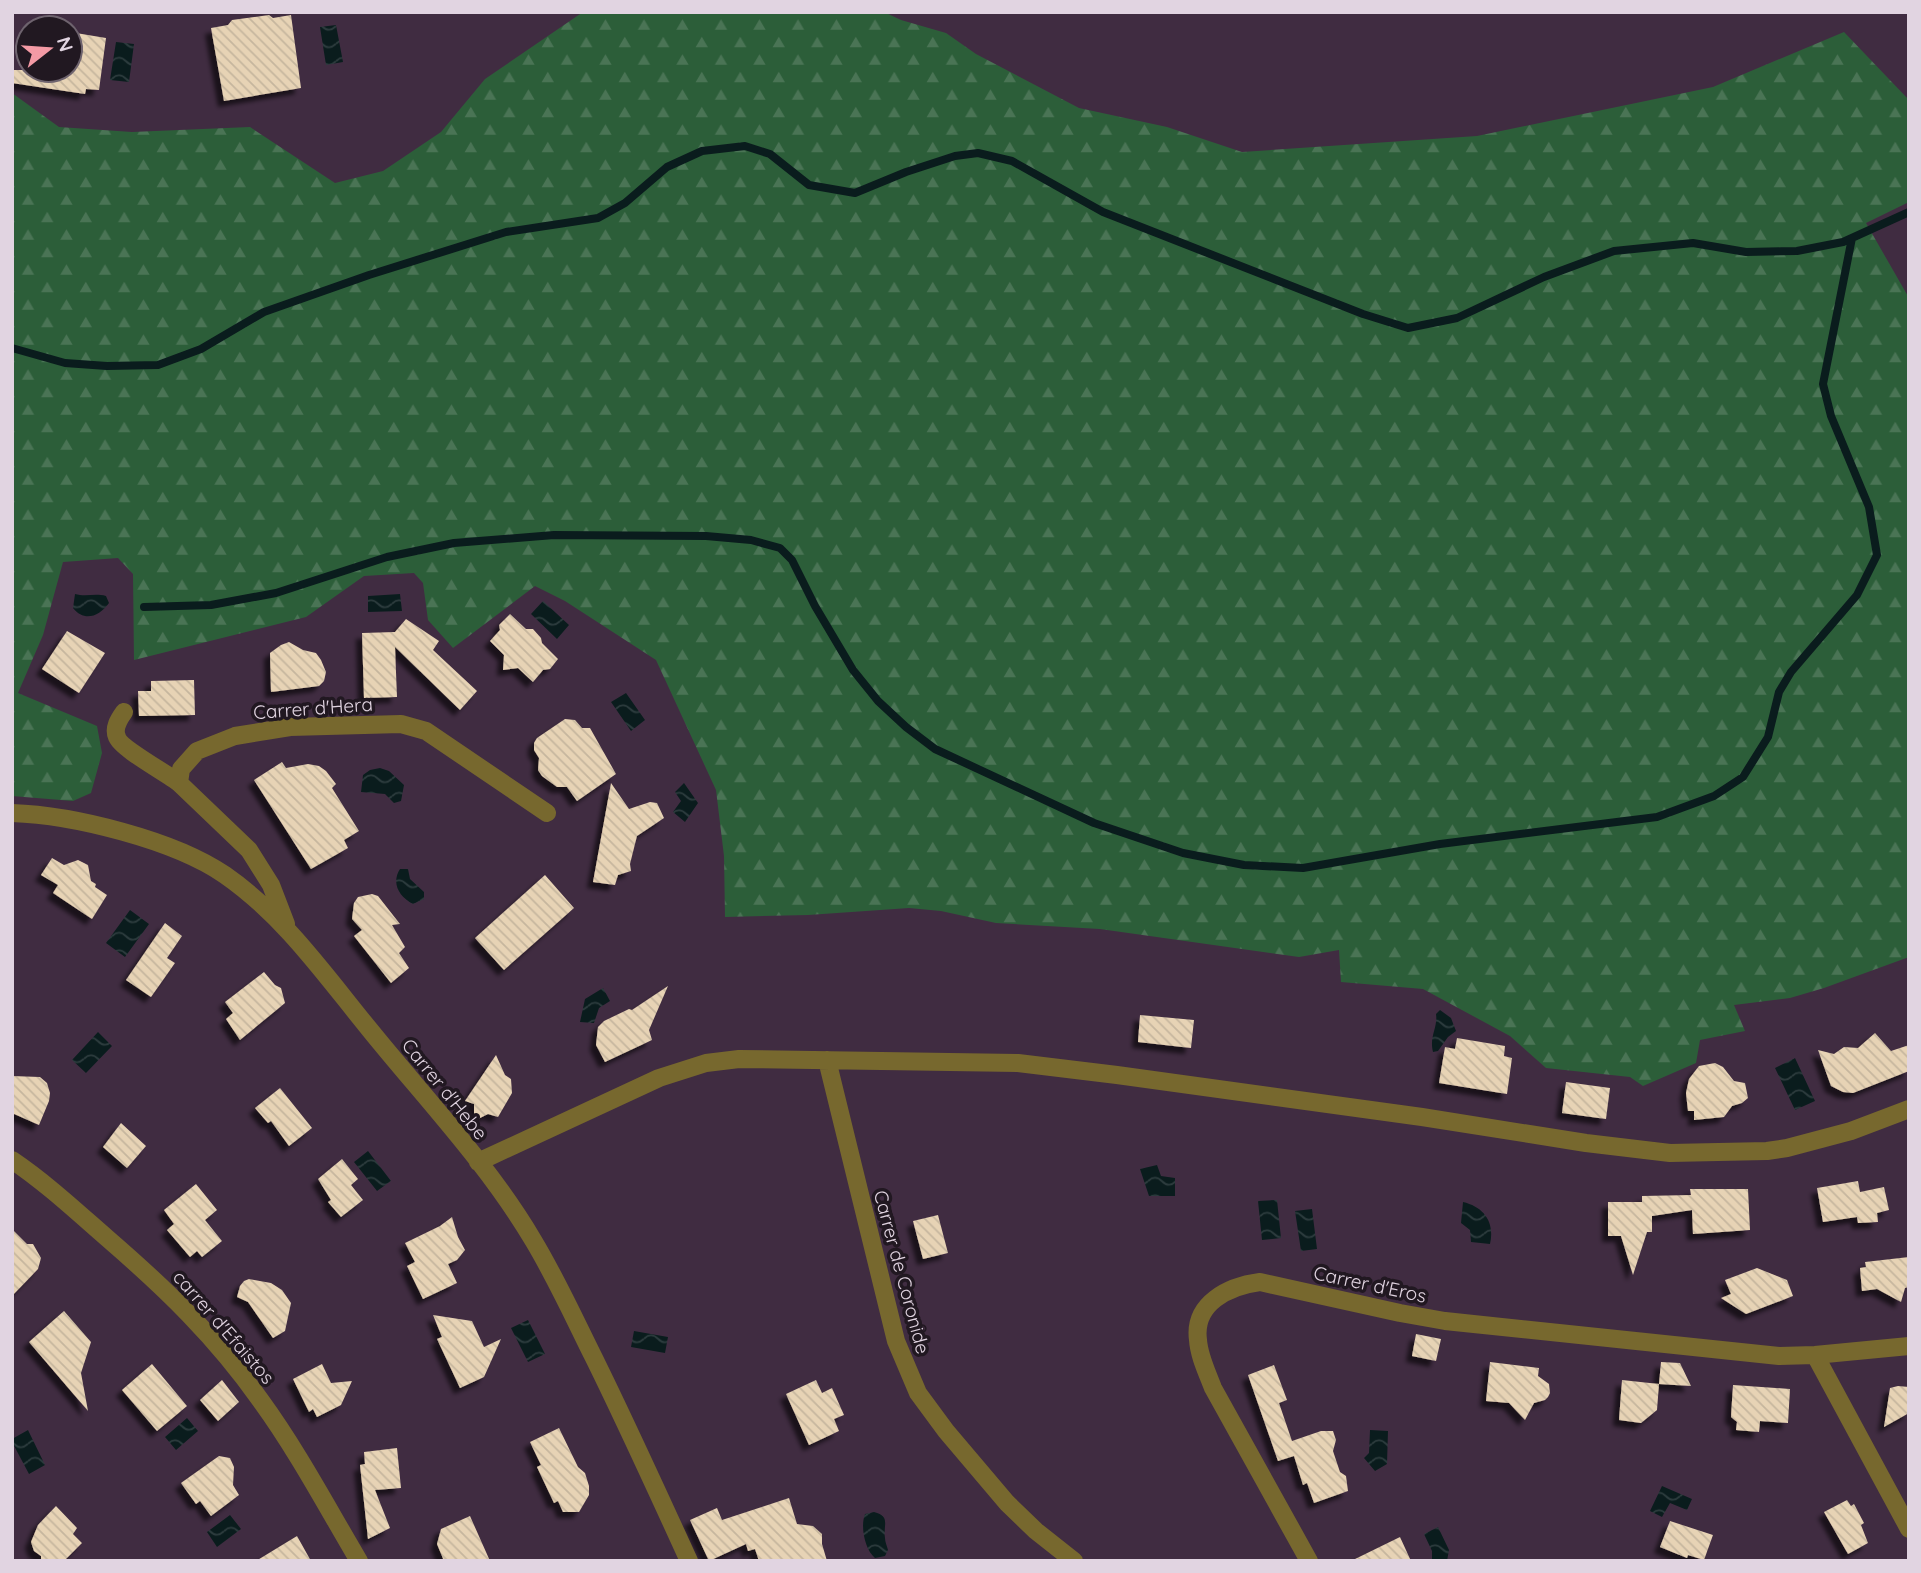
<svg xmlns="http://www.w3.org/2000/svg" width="1921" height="1573" font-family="Quicksand,sans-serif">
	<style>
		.forest { fill: url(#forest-firs) }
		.water { fill: url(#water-waves) }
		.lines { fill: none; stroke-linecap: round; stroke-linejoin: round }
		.stream { stroke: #0a1c1d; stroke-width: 8 }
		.building { fill: url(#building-back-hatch); filter: url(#shadow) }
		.minor { stroke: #77682e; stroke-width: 18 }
		.labels { text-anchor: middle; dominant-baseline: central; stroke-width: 7; stroke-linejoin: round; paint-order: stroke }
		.street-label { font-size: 19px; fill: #e1d4e1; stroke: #211821 }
	</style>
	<defs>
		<pattern id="forest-firs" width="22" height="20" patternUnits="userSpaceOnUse" patternTransform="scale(1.75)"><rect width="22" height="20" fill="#2c5e39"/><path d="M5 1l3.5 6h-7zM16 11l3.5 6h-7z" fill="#4a7455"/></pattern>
		<pattern id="water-waves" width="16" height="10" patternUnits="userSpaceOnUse" patternTransform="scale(1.75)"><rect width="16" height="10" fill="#0a1c1d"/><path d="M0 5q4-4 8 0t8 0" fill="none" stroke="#2d3c3e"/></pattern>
		<pattern id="building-back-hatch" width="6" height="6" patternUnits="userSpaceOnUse" patternTransform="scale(1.75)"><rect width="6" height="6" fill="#e7d3b5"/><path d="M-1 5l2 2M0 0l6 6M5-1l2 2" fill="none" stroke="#c6b69e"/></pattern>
		<filter id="shadow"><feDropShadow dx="-6" dy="6" stdDeviation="2" flood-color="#0009"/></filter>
	</defs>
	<rect width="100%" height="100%" fill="#402c41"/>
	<!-- forest -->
	<path class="forest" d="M583,12H884L901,20L946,33L976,54L1079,108L1167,127L1242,152L1477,136L1713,87L1844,32L1909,100V202L1866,223L1909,298V957L1824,988L1790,998L1734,1005L1745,1031L1700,1040L1696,1063L1643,1086L1630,1077L1546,1068L1510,1036L1423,989L1341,982L1339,950L1299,957L1100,929L996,923L941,911L909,908L808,915L725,917L724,856L716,790L656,660L565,601L535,586L453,648L428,620L423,583L414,573L364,576L306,617L134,660L133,574L118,558L63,562L43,635L18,693L97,726L102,753L91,793L73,801L12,796V93L59,127L132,132L250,127L335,183L383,171L441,132L485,79Z"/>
	<!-- water -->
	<path class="water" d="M336,25L343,62L326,65L320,27Z
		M116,42L134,44L129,82L110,80Z
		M75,594C86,597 95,593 106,596L109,603C99,617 84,622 73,608Z
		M400,594L402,611L368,612V596Z
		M543,601L569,625L557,639L531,614Z
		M626,693L645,720L631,731L611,702Z
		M380,768L389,771L404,785L401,801L394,803L385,794L361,792L363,775L370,770Z
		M684,783L698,803L685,822L673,812L681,801L675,792Z
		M400,869H408L410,879L424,892V899L413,904C399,897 391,883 400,869Z
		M130,910L149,924L125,957L106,943Z
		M603,988L610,1001L599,1008L594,1023L580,1022L585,999Z
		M1440,1010L1451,1018L1456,1031L1448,1037L1438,1051L1433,1052C1429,1036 1438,1028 1436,1014Z
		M98,1032L112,1046L86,1073L72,1060Z
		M1795,1058L1815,1101L1795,1110L1775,1068Z
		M368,1151L391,1181L377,1191L354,1162Z
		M1157,1165L1161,1176L1175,1178V1196H1149L1140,1169Z
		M1277,1200L1281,1238L1262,1240L1258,1201Z
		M1463,1202C1484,1207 1495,1222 1490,1244L1471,1242L1470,1230L1461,1223Z
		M1312,1209L1317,1249L1301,1251L1295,1211Z
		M528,1320L545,1354L528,1362L511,1328Z
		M634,1331L668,1337L665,1353L631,1347Z
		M187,1418L198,1431L176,1450L165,1437Z
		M28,1430L45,1465L29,1474L12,1442V1439Z
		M1370,1430L1388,1431L1387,1464L1375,1471L1364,1458L1369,1453Z
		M1662,1486L1692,1499L1687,1510L1670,1503L1662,1517L1650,1511Z
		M874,1512C891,1516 883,1525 885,1538C885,1542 887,1546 888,1550L885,1556L875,1558C865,1550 860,1527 865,1514Z
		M230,1515L241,1529L217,1547L207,1532Z
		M1438,1527L1449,1550L1447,1561H1432V1551L1424,1534Z"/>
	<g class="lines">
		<!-- stream -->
		<path class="stream" d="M12,348L65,363L107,366L158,365L201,349L264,312L369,275L506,232L598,218L625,203L667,167L702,151L745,146L770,154L809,185L855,193L906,172L955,156L978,153L1012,161L1103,212L1363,314L1408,328L1457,318L1544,277L1614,251L1693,243L1746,252L1797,251L1843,242L1909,212
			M144,607L211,605L276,593L387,557L454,543L554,535L706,536L751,540L780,548L792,560L815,606L853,670L878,701L906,727L935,749L1094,823L1183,853L1244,865L1303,868L1440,844L1657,817L1714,796L1743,777L1768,737L1779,692L1791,672L1857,595L1877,555L1869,507L1831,416L1823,384L1852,238"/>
	</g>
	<!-- building -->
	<path class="building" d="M269,15L273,18L291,15L301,88L224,101L211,28L228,25L232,20Z
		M70,32L106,38L99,90L86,89L85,94L12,83V70H70Z
		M510,614L526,629H533L541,638L542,643L558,659L550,669L543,670L533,682L518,668L503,670L504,655L490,641L500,630L499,625Z
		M406,619L439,641L433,650L477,691L460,710L395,647L397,697L364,698L362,633L395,632Z
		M67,631L105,653L79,693L42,669Z
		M289,642L303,650L316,653L321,660L326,672L324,681L319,686L271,692L270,653L281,645Z
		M194,680L195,715L139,716L138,691H151V681Z
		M565,719L575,720L582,728H590L616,774L577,801L567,787H557L542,776L538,770L539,758L534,750V743L537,738Z
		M282,762L286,768L308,764L319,766L326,771L336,784L332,788L359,831L344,840L348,848L311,869L254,780Z
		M611,783L629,809L650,802L657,803L664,818L637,836L630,864L631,871L618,875L615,885L593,882Z
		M52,858L64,865L78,860L88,865L91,881L96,884L95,887L107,895L92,919L53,893L58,885L41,875Z
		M545,875L574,908L504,970L475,938Z
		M372,894L378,896L400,924L392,925L405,947L399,953L409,968L391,983L354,936L362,930L352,919L354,903L358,897Z
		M165,923L182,936L167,958L175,963L151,997L126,980Z
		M264,972L275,985L281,988L285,1003L240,1040L226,1019L233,1013L225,1002Z
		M668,986L649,1030L652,1040L605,1062L596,1045L598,1027L604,1021L629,1009L632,1010Z
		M1140,1015L1194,1020L1191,1048L1138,1042Z
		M1875,1033L1891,1051L1909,1045V1071L1853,1093L1843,1092L1831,1086L1818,1050L1834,1054L1844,1047L1858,1048Z
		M1457,1038L1505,1046L1504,1056L1512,1058L1507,1094L1439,1083L1445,1047L1455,1049Z
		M496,1055L505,1075L511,1079L512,1093L498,1117L488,1114L474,1121V1104L465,1101Z
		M1715,1063L1723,1067L1734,1081L1745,1083L1748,1098L1742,1103L1732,1106L1724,1117L1694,1120V1111H1688L1686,1093L1689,1079L1699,1066Z
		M12,1076L40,1077L47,1083L50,1093L49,1101L39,1125L12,1113Z
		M1566,1082L1610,1088L1606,1119L1562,1113Z
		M280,1088L312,1128L289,1146L271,1121L268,1123L255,1108Z
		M121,1123L146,1146L127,1168L103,1147Z
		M342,1159L358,1179L351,1185L363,1200L341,1217L328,1202L331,1200L318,1179Z
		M1858,1181L1860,1192L1884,1187L1889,1210L1877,1213L1878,1222L1858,1223L1857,1217L1823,1222L1817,1188Z
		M196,1184L217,1210L205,1220L222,1241L202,1257L197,1251L190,1257L167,1230L174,1224L164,1210Z
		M1690,1189H1748L1750,1230L1693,1234L1692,1210L1652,1216V1232H1647L1633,1275L1621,1236H1608V1202H1642V1196L1691,1195Z
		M938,1215L948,1253L923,1259L913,1221Z
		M452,1217L458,1237L465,1250L457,1260L448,1264L457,1283L423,1299L407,1266L415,1262L405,1243L440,1226Z
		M12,1229L27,1244H33L41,1258L38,1269L12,1296Z
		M1909,1257V1287L1905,1288L1901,1302L1877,1289L1862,1291L1860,1268L1866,1267L1865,1262Z
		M1757,1268L1787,1280L1793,1296L1746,1314L1721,1298L1731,1294L1725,1280Z
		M249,1279L271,1283L282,1290L291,1303L285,1331L273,1338L248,1302L237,1297L240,1286L244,1281Z
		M64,1311L91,1342L81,1373L88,1411L29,1342Z
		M433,1315L472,1321L484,1347L501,1339L484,1377L460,1388L437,1339L442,1337Z
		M1416,1334L1441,1339L1436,1361L1412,1356Z
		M1490,1362L1539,1368L1538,1376L1549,1384L1550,1393L1548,1397L1545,1400L1534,1403L1525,1420L1509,1403L1486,1401Z
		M1661,1362L1680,1363L1691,1386L1659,1384Z
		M152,1364L187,1406L157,1431L122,1390Z
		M322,1364L331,1383L352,1381L341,1405L317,1417L313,1409L309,1412L293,1379Z
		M1274,1365L1287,1400L1279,1403L1292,1441L1321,1431H1333L1336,1440L1333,1451L1340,1472L1346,1476L1348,1491L1314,1503L1307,1483L1303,1485L1294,1456L1278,1461L1248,1375Z
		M222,1380L239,1402L218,1421L200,1400Z
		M816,1380L822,1393L832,1388L844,1415L834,1419L839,1431L809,1445L786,1394Z
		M1622,1380L1659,1384L1657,1410L1641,1423L1619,1420Z
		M1733,1385L1790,1389L1788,1423L1760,1421L1759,1432L1736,1430L1737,1422L1731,1417Z
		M1898,1386L1909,1387V1413L1884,1427L1890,1388Z
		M559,1428L578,1467L585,1473L589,1486V1495L579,1512H563L558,1501L554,1503L537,1467L541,1465L530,1442Z
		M397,1448L401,1488L375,1490L390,1528L368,1539L360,1465L365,1464L364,1452Z
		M219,1456L230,1458L234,1467L233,1485L239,1495L211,1516L200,1501L196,1504L181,1483Z
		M789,1498L797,1524L813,1526L822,1534V1544L827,1561H759L755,1549L748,1551L746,1544L709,1561L690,1520L717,1508L722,1520Z
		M1847,1500L1851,1506L1854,1504L1864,1523L1861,1525L1868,1543L1848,1554L1824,1512Z
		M56,1506L77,1528L73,1534L82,1543L64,1561H41V1556L34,1551L31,1542L38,1525Z
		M470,1516L490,1561H444L437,1544L441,1529Z
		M1670,1521L1713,1535L1704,1560L1688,1555L1687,1558L1660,1547Z
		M297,1536L311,1561H256Z
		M1400,1537L1411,1561H1351Z"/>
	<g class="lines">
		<!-- minor -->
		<path class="minor" d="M124,712C119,719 113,728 117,737C120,748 168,774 179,783
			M12,813C73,815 174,840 225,875C284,916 325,975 370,1030C425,1098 488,1164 533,1240C556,1278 574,1318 594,1358C627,1425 658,1493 689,1561
			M286,924L271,885L249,850L179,783L181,769L197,751L235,736L290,727L401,724L426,731L547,813
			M827,1060L896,1341L918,1393L946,1431L1007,1503L1036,1531L1074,1561
			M12,1160C46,1183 76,1211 107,1238C166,1289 216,1337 261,1401C298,1452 327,1507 359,1561
			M478,1162L659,1078L706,1063L739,1059L1018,1063L1117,1075L1422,1117L1586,1143L1670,1153L1767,1151L1787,1148L1851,1131L1909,1109
			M1815,1355L1909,1529
			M1309,1561L1213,1388C1207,1372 1199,1356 1198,1340C1193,1303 1229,1286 1260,1282L1400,1313L1445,1321L1779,1356L1815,1355L1909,1346"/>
	</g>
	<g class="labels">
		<!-- street labels -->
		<g class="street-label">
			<text transform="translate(313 708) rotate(-4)">Carrer d'Hera</text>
			<text transform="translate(445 1089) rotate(51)">Carrer d'Hebe</text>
			<text transform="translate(902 1272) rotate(75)">Carrer de Coronide</text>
			<text transform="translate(1370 1284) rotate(12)">Carrer d'Eros</text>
			<text transform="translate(224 1327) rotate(49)">carrer d'Efaistos</text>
		</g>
	</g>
	<!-- border -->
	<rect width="1921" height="1573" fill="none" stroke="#e1d4e1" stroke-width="28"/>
	<!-- north arrow -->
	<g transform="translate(49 49) rotate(73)"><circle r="33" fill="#211821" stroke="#6e636e" stroke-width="2"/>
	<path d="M0-5L12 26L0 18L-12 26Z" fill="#f49aa5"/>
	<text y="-10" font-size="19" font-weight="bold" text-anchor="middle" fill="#e1d4e1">N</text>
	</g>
</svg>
